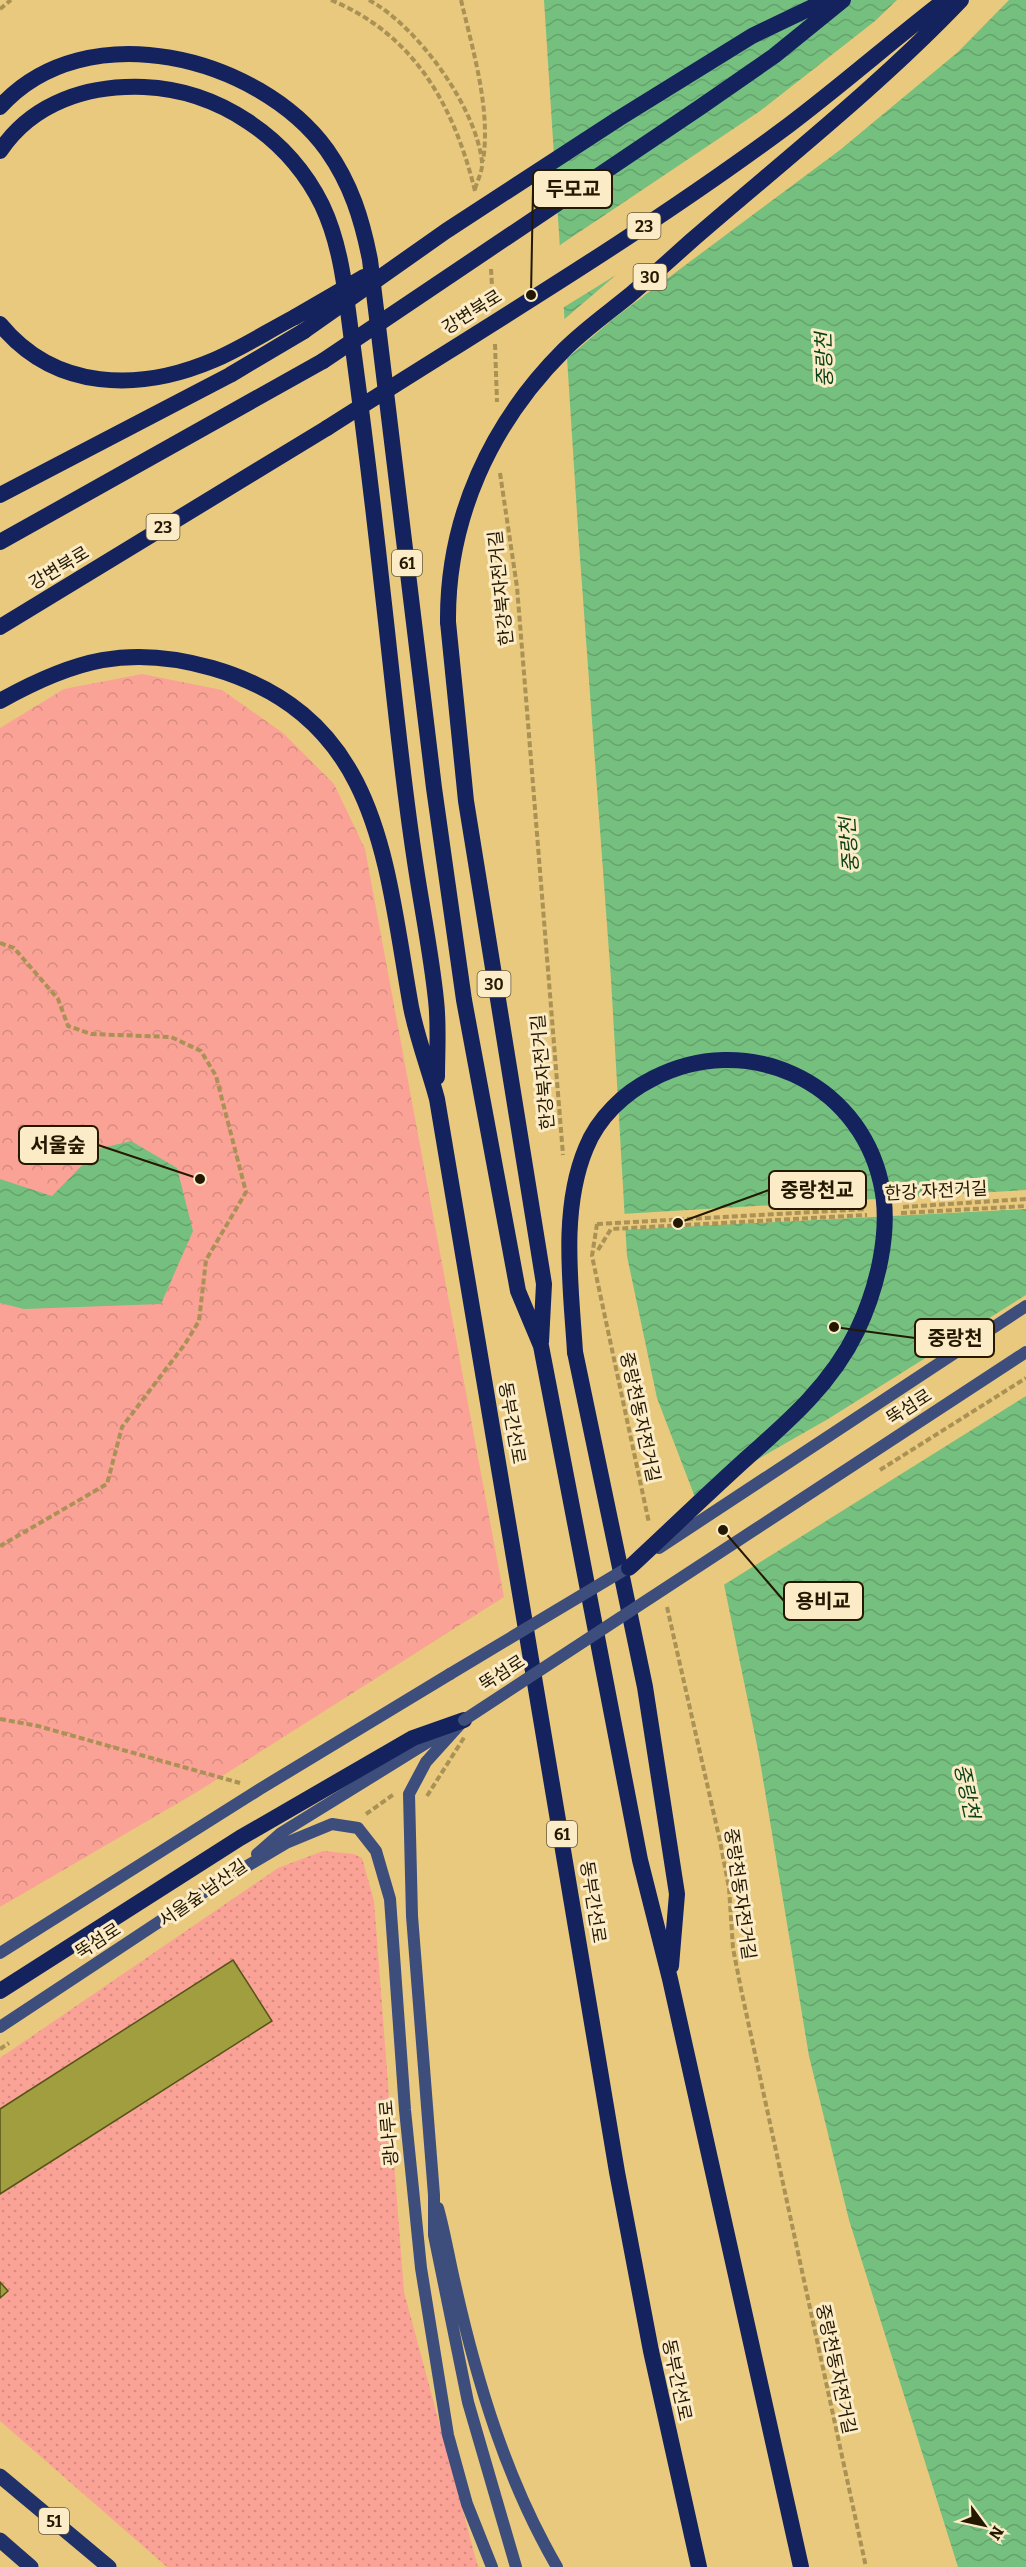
<svg xmlns="http://www.w3.org/2000/svg" width="1026" height="2567" font-family="Bitter,'Noto Sans KR',serif">
	<style>
		.green { fill: url(#green-dots) }
		.forest { fill: url(#forest-crowns) }
		.water { fill: url(#water-waves) }
		.pier { fill: #e8c97d }
		.building { fill: #a19e3f; stroke: #565417; stroke-width: 1.5 }
		.lines { fill: none; stroke-linecap: round; stroke-linejoin: round }
		.path { stroke: #aa9155; stroke-width: 4; stroke-dasharray: 6 3; stroke-linecap: butt }
		.secondary { stroke: #3d4e7c; stroke-width: 12 }
		.primary { stroke: #1f3168; stroke-width: 15 }
		.trunk { stroke: #14225e; stroke-width: 16 }
		.path-bridge { stroke: #aa9155; stroke-width: 4; stroke-dasharray: 6 3; stroke-linecap: butt }
		.secondary-bridge { stroke: #3d4e7c; stroke-width: 12 }
		.trunk-bridge { stroke: #14225e; stroke-width: 16 }
		.labels { text-anchor: middle; dominant-baseline: central; stroke-width: 6; stroke-linejoin: round; paint-order: stroke }
		.shield { fill: #fbecc7; stroke: #64583c; stroke-width: 1.5 }
		.shield-label { font-size: 16px; font-weight: bold; fill: #241800 }
		.street-label { font-size: 18px; fill: #241800; stroke: #fbecc7 }
		.water-label { font-size: 20px; font-style: italic; fill: #0b4219; stroke: #fbecc7 }
		.leader { fill: none; stroke: #241800; stroke-width: 2 }
		.callout-dot { fill: #241800; stroke: #fbecc7; stroke-width: 2 }
		.callout { fill: #fbecc7; stroke: #241800; stroke-width: 2 }
		.callout-label { font-size: 20px; text-anchor: middle; font-weight: bold; fill: #241800 }
	</style>
	<defs>
		<pattern id="green-dots" width="8" height="8" patternUnits="userSpaceOnUse" patternTransform="scale(1.5)"><rect width="8" height="8" fill="#fba297"/><path d="M2 2h.1M6 6h.1" fill="none" stroke="#d78b80" stroke-width="1.8" stroke-linecap="round"/></pattern>
		<pattern id="forest-crowns" width="20" height="18" patternUnits="userSpaceOnUse" patternTransform="scale(1.5)"><rect width="20" height="18" fill="#fba297"/><path d="M2 6a3 3 0 1 1 6 0M12 15a3 3 0 1 1 6 0" fill="none" stroke="#d78b80"/></pattern>
		<pattern id="water-waves" width="16" height="10" patternUnits="userSpaceOnUse" patternTransform="scale(1.5)"><rect width="16" height="10" fill="#75bf7f"/><path d="M0 5q4-4 8 0t8 0" fill="none" stroke="#65a36c"/></pattern>
	</defs>
	<rect width="100%" height="100%" fill="#e8c97d"/>
	<!-- green -->
	<path class="green" d="M323,1851L354,1854L362,1858L374,1901L404,2292L478,2567H167L0,2421V2058L278,1868Z"/>
	<!-- forest -->
	<path class="forest" d="M142,674L222,690L283,733L334,784L365,849L504,1597L197,1792L0,1907V728L64,689Z"/>
	<!-- water -->
	<path class="water" d="M544,0H1026V2567H958L849,2220L809,2056L759,1755L719,1560L657,1398L627,1256L611,979L579,544Z
		M131,1141L177,1168L193,1231L161,1304L24,1309L0,1303V1179L52,1196L98,1149Z"/>
	<!-- pier -->
	<path class="pier" d="M897,0H1009L958,52L840,150L613,319L564,361L561,322L616,275L561,309L557,247L760,111L875,21Z
		M1026,1190V1209L622,1230L621,1214Z
		M1026,1295V1396L722,1586L716,1561L692,1497L828,1419Z"/>
	<!-- building -->
	<path class="building" d="M233,1960L272,2021L0,2194V2109Z
		M0,2282L8,2291L0,2298Z"/>
	<g class="lines">
		<!-- path -->
		<path class="path" d="M331,0C415,35 454,106 475,191
			M369,0C418,27 476,107 482,162C483,171 477,181 475,189
			M461,0C473,51 491,109 483,161
			M0,9L11,0
			M491,269L493,303
			M495,344L497,402
			M500,473L517,587L563,1155
			M0,943L14,948L58,999L68,1026L91,1034L171,1037L201,1051L216,1076L246,1192L206,1260L199,1321L185,1344L122,1427L107,1484L0,1546
			M903,1207L1026,1199
			M901,1213L1026,1206
			M597,1224L592,1256L649,1523
			M597,1224L866,1209
			M598,1250L611,1229L867,1215
			M667,1607L720,1841L729,1888L733,1948L741,1989L866,2567
			M0,1719L38,1726L240,1783
			M366,1814L394,1794
			M0,2049L9,2043"/>
		<!-- secondary -->
		<path class="secondary" d="M463,1721L426,1762L409,1794L412,1916L434,2195V2235L468,2402L516,2567
			M257,1854L281,1833L441,1734
			M237,1872L286,1843L332,1824L358,1828L376,1851L390,1899L405,2110L421,2268L448,2435L467,2504L492,2567
			M0,1953L260,1789L450,1674
			M0,2027L242,1867
			M438,2208C445,2233 449,2259 455,2284C477,2382 506,2479 557,2567"/>
		<!-- primary -->
		<path class="primary" d="M0,2476L109,2567
			M0,2540L31,2567"/>
		<!-- trunk -->
		<path class="trunk" d="M0,107C85,12 259,56 327,150C351,184 362,219 370,260L434,788L464,1000L518,1291L541,1346L640,1860L670,1979L801,2567
			M0,151C33,102 88,85 144,87C219,90 289,138 322,205C343,249 346,300 353,348C364,430 374,513 383,595C393,682 401,769 414,855C421,904 431,952 436,1000C439,1025 437,1052 437,1077
			M0,324C55,391 139,392 214,360C242,348 268,331 295,317
			M0,495L230,375L304,331
			M0,542L323,361
			M448,622L466,801L544,1284L541,1342
			M0,627L327,428
			M0,701C73,660 129,644 212,668C381,717 385,862 411,1007C417,1038 429,1069 437,1099L617,2172L651,2351L699,2567
			M575,1352L645,1687L677,1894L671,1966
			M0,1991L240,1838L413,1738L464,1720"/>
		<!-- path-bridge -->
		<path class="path-bridge" d="M880,1470L1026,1378
			M427,1796L465,1736"/>
		<!-- secondary-bridge -->
		<path class="secondary-bridge" d="M659,1548L1026,1306
			M450,1674L634,1564
			M464,1720L1026,1352"/>
		<!-- trunk-bridge -->
		<path class="trunk-bridge" d="M295,317L364,277
			M304,331L446,231L618,119L752,36L827,0
			M323,361L699,108L774,56L843,0
			M327,428C482,329 641,235 789,125C842,85 892,41 945,0
			M448,622C447,518 491,423 564,350C584,330 608,313 630,295C651,277 671,259 691,241C782,162 878,87 961,0
			M575,1352C571,1287 560,1210 586,1148C598,1118 624,1093 652,1079C745,1030 858,1080 881,1183C892,1230 877,1289 857,1331C832,1383 790,1420 748,1457C708,1493 669,1531 629,1568"/>
	</g>
	<g class="labels">
		<!-- shield labels -->
		<g class="shield">
			<rect x="627.5" y="213" width="33" height="26" rx="4.5"/>
			<rect x="633.5" y="264" width="33" height="26" rx="4.5"/>
			<rect x="146.5" y="514" width="33" height="26" rx="4.5"/>
			<rect x="392" y="550" width="30" height="26" rx="4.5"/>
			<rect x="477.5" y="971" width="33" height="26" rx="4.5"/>
			<rect x="547" y="1821" width="30" height="26" rx="4.5"/>
			<rect x="39" y="2508" width="30" height="26" rx="4.5"/>
		</g>
		<g class="shield-label">
			<text x="644" y="226">23</text>
			<text x="650" y="277">30</text>
			<text x="163" y="527">23</text>
			<text x="407" y="563">61</text>
			<text x="494" y="984">30</text>
			<text x="562" y="1834">61</text>
			<text x="54" y="2521">51</text>
		</g>
		<!-- street labels -->
		<g class="street-label">
			<text transform="translate(472 312) rotate(-32)">강변북로</text>
			<text transform="translate(59 568) rotate(-31)">강변북로</text>
			<text transform="translate(501 588) rotate(-96)">한강북자전거길</text>
			<text transform="translate(543 1072) rotate(-95)">한강북자전거길</text>
			<text transform="translate(936 1191) rotate(-3)">한강 자전거길</text>
			<text transform="translate(909 1407) rotate(-33)">뚝섬로</text>
			<text transform="translate(640 1417) rotate(78)">중랑천동자전거길</text>
			<text transform="translate(512 1423) rotate(80)">동부간선로</text>
			<text transform="translate(502 1673) rotate(-33)">뚝섬로</text>
			<text transform="translate(203 1893) rotate(-35)">서울숲 남산길</text>
			<text transform="translate(740 1894) rotate(82)">중랑천동자전거길</text>
			<text transform="translate(593 1902) rotate(81)">동부간선로</text>
			<text transform="translate(98 1941) rotate(-33)">뚝섬로</text>
			<text transform="translate(389 2133) rotate(-95)">광나루로</text>
			<text transform="translate(836 2369) rotate(78)">중랑천동자전거길</text>
			<text transform="translate(677 2380) rotate(78)">동부간선로</text>
		</g>
		<!-- water labels -->
		<g class="water-label">
			<text transform="translate(824 360) rotate(-92)">중랑천</text>
			<text transform="translate(849 845) rotate(-94)">중랑천</text>
			<text transform="translate(967 1791) rotate(78)">중랑천</text>
		</g>
	</g>
	<!-- callouts -->
	<path class="leader" d="M531 295L533 189M200 1179L98 1145M678 1223L769 1190M834 1327L915 1338M723 1530L784 1601"/>
	<g class="callout-dot">
		<circle cx="531" cy="295" r="6"/>
		<circle cx="200" cy="1179" r="6"/>
		<circle cx="678" cy="1223" r="6"/>
		<circle cx="834" cy="1327" r="6"/>
		<circle cx="723" cy="1530" r="6"/>
	</g>
	<g class="callout">
		<rect x="533" y="170" width="79" height="38" rx="6"/>
		<rect x="19" y="1126" width="79" height="38" rx="6"/>
		<rect x="769" y="1171" width="97" height="38" rx="6"/>
		<rect x="915" y="1319" width="79" height="38" rx="6"/>
		<rect x="784" y="1582" width="79" height="38" rx="6"/>
	</g>
	<g class="callout-label">
		<text x="573" y="196">두모교</text>
		<text x="58" y="1152">서울숲</text>
		<text x="817" y="1197">중랑천교</text>
		<text x="955" y="1345">중랑천</text>
		<text x="823" y="1608">용비교</text>
	</g>
	<!-- north arrow -->
	<g transform="translate(984 2525) rotate(123)" stroke="#fbecc7" stroke-width="4.5" paint-order="stroke">
	<path d="M0-4.5L10 22L0 15L-10 22Z" fill="#241800"/>
	<text y="-9" font-size="16" font-weight="bold" text-anchor="middle" fill="#241800">N</text>
	</g>
</svg>
